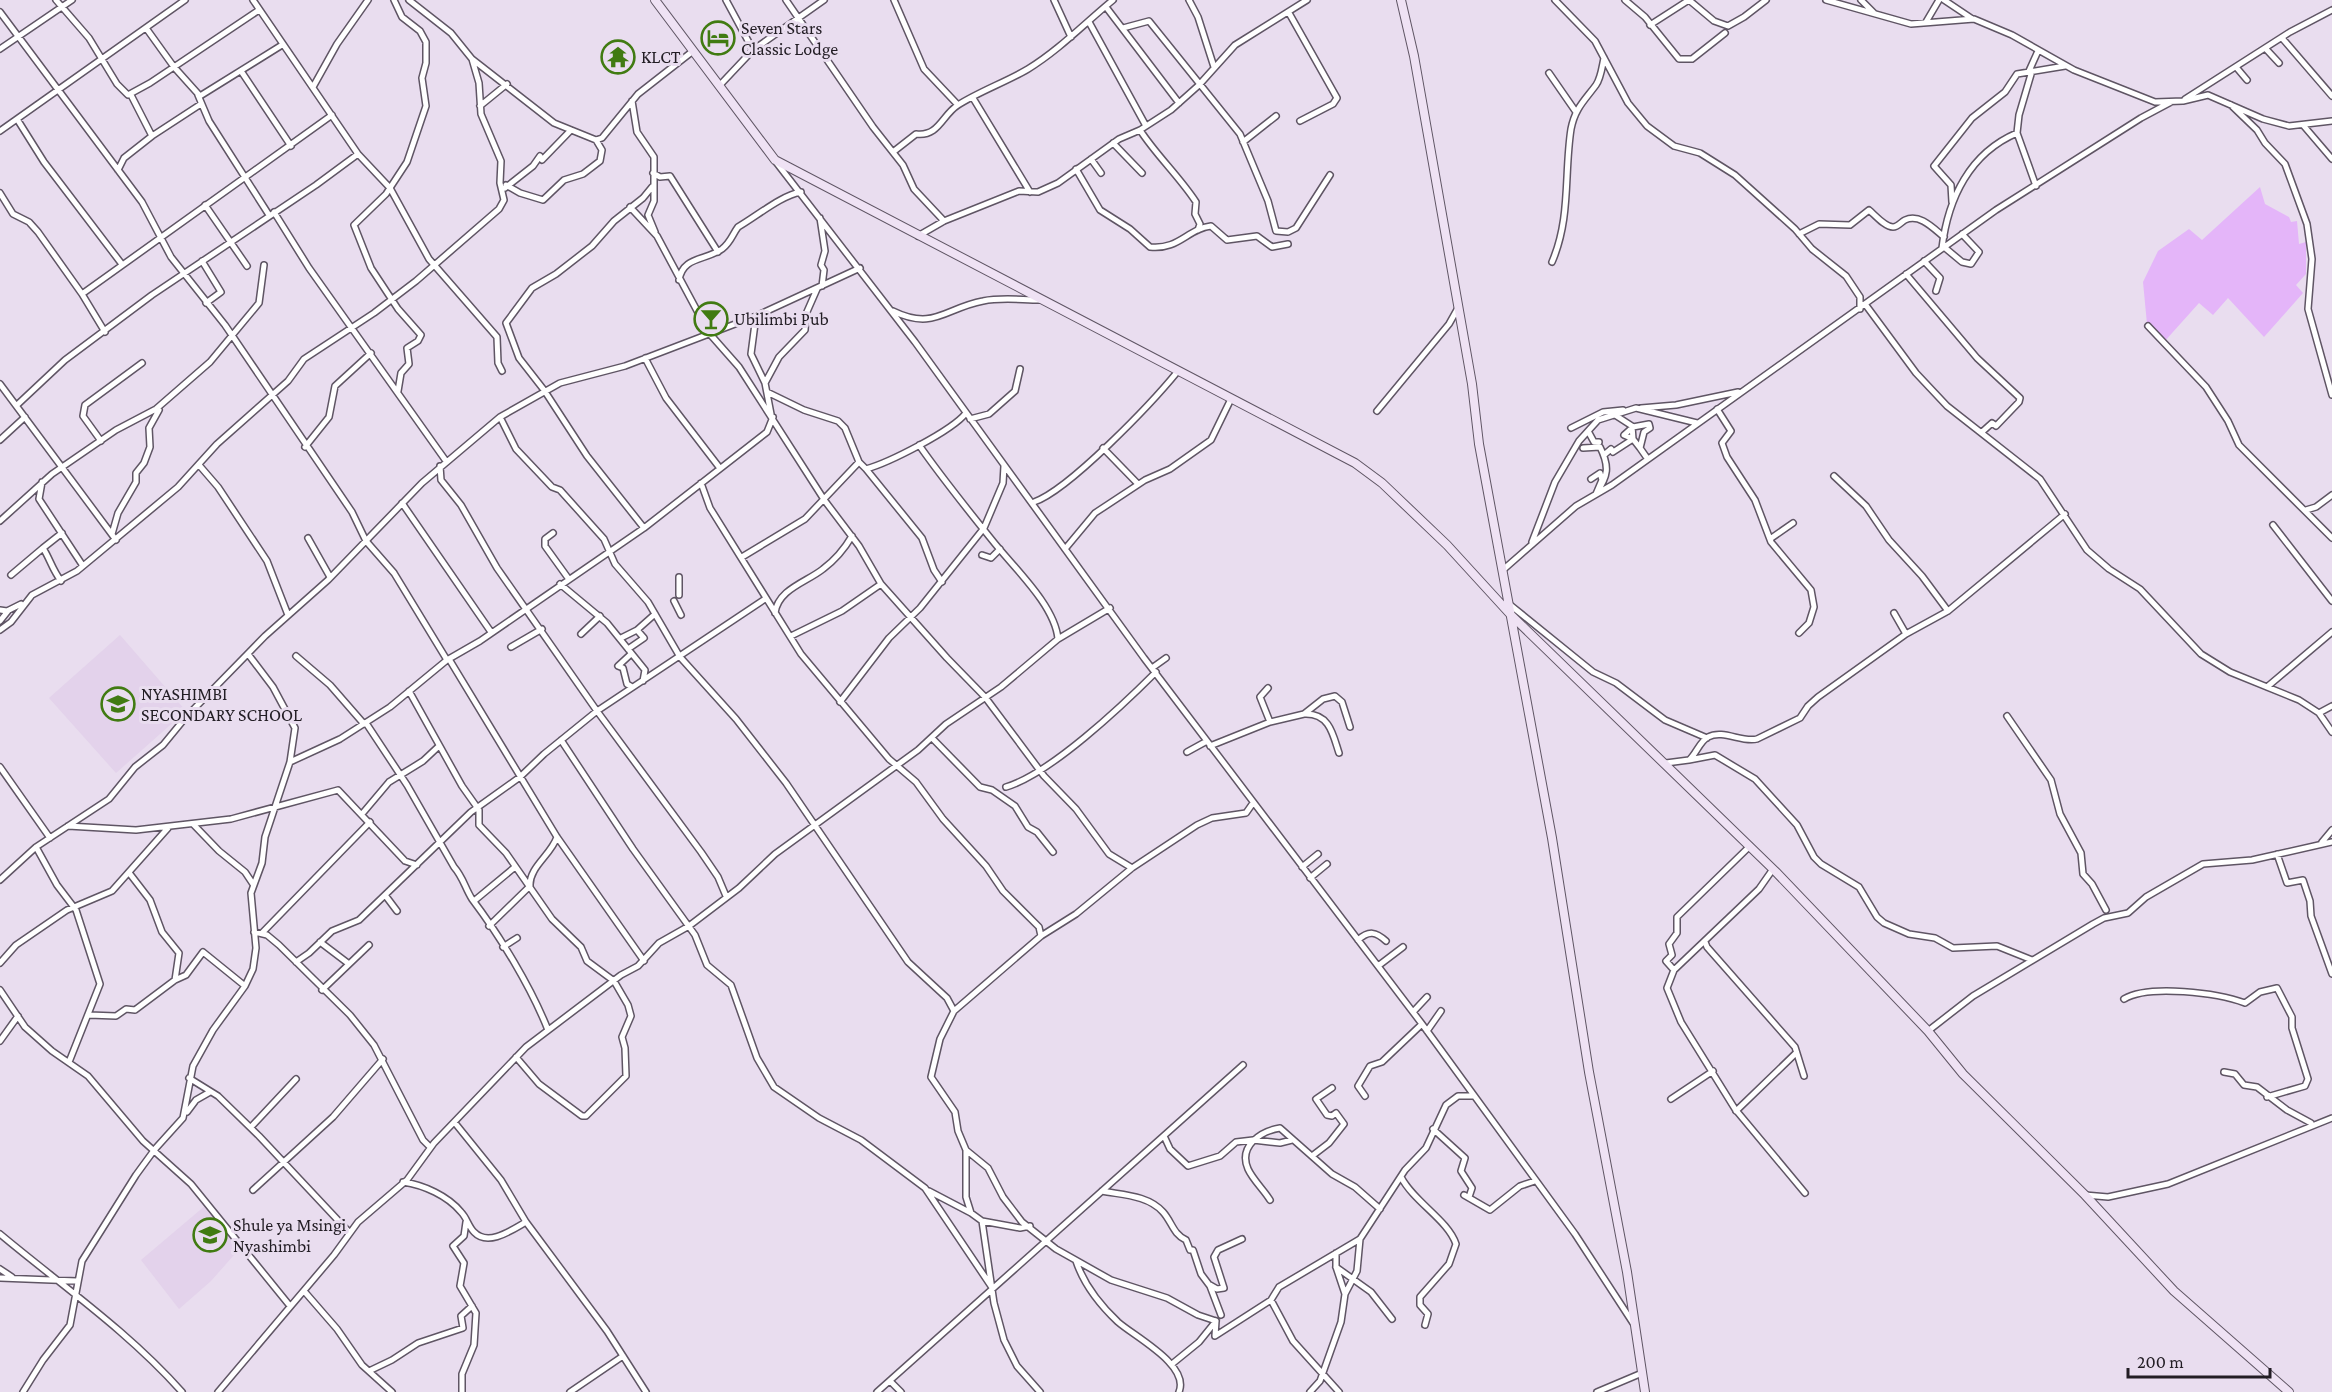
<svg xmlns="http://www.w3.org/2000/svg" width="2332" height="1392" font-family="'Crimson Pro',serif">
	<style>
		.built { fill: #e3d2eb }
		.green { fill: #e4b5f9 }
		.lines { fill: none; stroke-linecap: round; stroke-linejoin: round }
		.street-casing { stroke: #5f5564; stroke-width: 8 }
		.secondary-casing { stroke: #5f5564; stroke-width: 10 }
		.street { stroke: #fff; stroke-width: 5 }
		.secondary { stroke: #efe2f4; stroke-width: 8 }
		.labels { text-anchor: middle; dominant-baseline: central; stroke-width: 6; stroke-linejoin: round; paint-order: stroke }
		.poi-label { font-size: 18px; fill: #221d24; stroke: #e9ddef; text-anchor: start }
	</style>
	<rect width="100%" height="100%" fill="#e9ddef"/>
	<!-- built -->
	<path class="built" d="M120,635L186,711L116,773L49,698Z
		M206,1205L241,1247L211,1281L179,1309L141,1260Z"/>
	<!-- green -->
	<path class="green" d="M2260,187L2265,204L2289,217L2291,222L2297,221L2299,244L2306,242V274L2296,285L2303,293L2264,337L2228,298L2213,315L2199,303L2164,342L2147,324L2143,282L2158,251L2189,229L2202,240Z"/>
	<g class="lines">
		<defs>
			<path id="street" d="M56,0L89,38L117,84L128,95L150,83L259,10
				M253,0L358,154L390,188L429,259L497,337L498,363L502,371
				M394,0L402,17L420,31L426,42V63L422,78L426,106L407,162L386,194L354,225L371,268L398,309L421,335L418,341L407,348L409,364L401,373L398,391
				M409,0L451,33L472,59L554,123L596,140L602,138L638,94L693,51
				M726,0L753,50
				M786,0L873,127L903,165L914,189L944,221
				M894,0L924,69L958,105
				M1054,0L1071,37
				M1189,0L1198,17L1214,67
				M1555,0L1595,41L1628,103L1647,126L1674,146L1700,153L1735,175L1795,229L1812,249L1846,276L1860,297V309
				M1625,0L1645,17L1679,59H1692L1725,33
				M1689,0L1714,21L1728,26L1744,17L1766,0
				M1826,0L1911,24L1974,19L2012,35L2074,70L2155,102L2183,101L2208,95L2263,119L2289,126L2332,121
				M1861,0L1874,13
				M1944,0L1971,18
				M1106,7L1179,103
				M0,12L142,202L171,257L225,325L352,512L366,541L394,573L447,660
				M1289,13L1337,98L1333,104L1300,121
				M1089,22L1146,126
				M1926,22L1939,0
				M1650,25L1689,0
				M146,28L174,67L200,96L282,45
				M1123,28L1149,21L1240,134L1268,201L1276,231L1288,232L1296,228L1330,175
				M2282,38L2332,96
				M0,49L72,0
				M2266,49L2279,63
				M2236,67L2247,80
				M241,71L291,146
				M2029,71L2038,51
				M2032,71L2019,115L2017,133L2036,186
				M1549,73L1576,112
				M720,85L753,50L824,0
				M313,87L337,44L368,0
				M198,95L209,121L269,215
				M973,98L1030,192
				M2185,99L2290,32L2332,10
				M632,101L637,132L654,157V201L648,215L655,232
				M2231,105L2257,130L2265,143L2285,164L2307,224L2312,259L2308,309L2332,395
				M480,106L507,84
				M17,119L44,162L121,263
				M2303,125L2332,159
				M1140,130C1156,155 1179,176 1196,202L1195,214L1200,224L1198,230
				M0,131L185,0
				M152,136L201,104
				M1243,142L1276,116
				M1113,143L1142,173
				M893,152L916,134C939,137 942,115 958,105C980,91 1006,82 1028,69C1059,50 1085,23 1113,0
				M1091,159L1101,173
				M776,162L915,342L1144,658L1422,1024L1575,1234L1633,1323
				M1076,169L1100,210L1130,229L1150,247C1179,250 1187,229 1211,226L1227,240L1257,236L1272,247L1288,244
				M118,170L124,158L152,136L131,95
				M653,173L660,177L670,176L718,252
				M506,185L520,193L543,200L564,180L583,174L600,161L602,150L596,140
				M505,188L533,166L540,156L542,160L571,130
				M0,193L13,214L29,222L38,232L82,294
				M1952,202L1951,185L1934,166L1972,118L2005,92L2017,74L2065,66
				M205,205L247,266
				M630,207L657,236L709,333L739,367L825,501L859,546L881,584L947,658L985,697L1044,776L1076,809L1109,854L1132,868
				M274,212L309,268L446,461
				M820,218L825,251L821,265L824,270L822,286
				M1799,234L1819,224L1850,225L1869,210C1875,215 1885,227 1893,227C1898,227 1901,222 1905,220C1920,213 1934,229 1944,237
				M918,236L944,221L1019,191L1038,192L1058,183L1119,139L1140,130L1171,110L1199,85L1235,45L1307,0
				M1944,247L1962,262L1971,264L1979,252L1962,234
				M1942,248C1948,198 1970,153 2017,133
				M202,261L221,292L206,303
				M1924,261L1940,278L1936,291
				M1552,262C1571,218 1564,174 1571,129C1575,108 1585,100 1596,85C1601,78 1602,67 1604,58
				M1906,274L1977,358L2020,398L2019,402L1996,426L1992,423L1982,432
				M679,280C683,256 705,261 722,249C731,242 732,235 738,227C757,216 782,195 801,192
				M1865,304L1916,373L1947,406L2040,479L2087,550L2109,569L2140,589L2201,654L2230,672L2299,700L2319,713
				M893,311C934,331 945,308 983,301C1002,297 1021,300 1040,300
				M756,316L751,354L765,383L771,414
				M2148,326L2206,387L2228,421L2239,445L2332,538
				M105,332L82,294L332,115
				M645,358L666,398L719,467
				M765,383L779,357L805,330L806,314L817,289
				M0,384L116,540
				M767,392L804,410L838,421L845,428L859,462L866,469C888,463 952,431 966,413
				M17,405L65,360L152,295L316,185L358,154
				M1641,408L1676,405L1738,392
				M1717,409L1731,431L1722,443L1727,457L1755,500L1771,542L1811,590L1814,607L1809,623L1799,633
				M1377,411L1449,324L1458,308
				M500,417L516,449L552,487L560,490L604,539L615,564L648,602L680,657L736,719L786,783L908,962L947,998L954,1011
				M970,419L989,414L1015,391L1020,369
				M1571,428L1603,412L1623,410
				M1588,431L1594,442H1599
				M0,440L25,417
				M101,441L83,416L85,405L142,363
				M919,445C942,478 967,509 992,540C1013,567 1055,605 1058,639
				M305,447L329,417L335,386L371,353
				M1103,448L1138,484
				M1583,448L1600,447C1610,467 1608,476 1596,494L1602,480L1600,473L1591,479
				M1640,448L1633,439L1624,435L1633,427L1649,424L1650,428L1644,432L1640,448L1647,458
				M1604,455L1611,449L1613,452L1633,439L1632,426L1615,415
				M199,465L218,487L267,561L288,615
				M440,466L441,480L461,505L497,568L597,711L701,852L718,877L726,896
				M866,469L922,538L934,570L942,582
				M1834,476L1866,506L1889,540L1922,576L1948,611
				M42,482L39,499L83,566
				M701,483L710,508L801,654L889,759L916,782L943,819L986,866L1003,891L1039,927L1041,936
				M1034,502C1069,490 1152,403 1178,371
				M402,503L491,632
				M2306,510L2316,507L2332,495
				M0,521L52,474L116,430L156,409L210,362L259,303L264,265
				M2273,525L2332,601
				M644,528L587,456L544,390L519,358L506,323L532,288L556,274L592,246L614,221L643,198L652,187
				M553,533L545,539V546L568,578
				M112,534L118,513L136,482V473L144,463L150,447L149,428L159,410
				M308,538L330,577
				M1770,539L1793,523
				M1532,542L1555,482L1579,441L1598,420L1636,408L1697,423
				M1065,549L1095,513L1145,480L1170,469L1211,440L1231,399
				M982,555L991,558L1000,549
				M742,557L805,519L859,462
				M1504,569L1576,506L1612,485L1996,210L2141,118L2171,102
				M11,575L43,548
				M61,581C52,569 50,559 43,548L62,533
				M560,584L607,623L645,670L643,681
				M679,595V577
				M674,601L681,615
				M1509,604L1593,672L1616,683L1665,720L1707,738
				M0,610L7,611L21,604
				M775,613C778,589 807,582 823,569C835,560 845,548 852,536
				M1894,613L1906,634L1948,611L2065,514
				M0,621L8,611
				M0,630L11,622L32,595L77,571L178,487L217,444L288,381L304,359L374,313L416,281L499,209L504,200L500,183L501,161L481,114L479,83L472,59
				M581,634L600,616
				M791,636L842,611L881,584
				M621,638L637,630L655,614
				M511,647L542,629
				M628,649L644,638L637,630
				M631,654L618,666L623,668L627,684L632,687
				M296,656L330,685L364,724
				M449,659L557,837L644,961
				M1152,668L1166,658
				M2267,687L2332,632
				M1268,688L1260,697L1270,722
				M409,691L462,786L479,810V825L506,853L552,919L581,947L587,961L614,981L628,1005L631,1016L622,1037L625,1048L626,1076L586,1116H582L539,1084L516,1057
				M840,702L889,638L920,608L984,528L1003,483L1004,466
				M2332,706L2319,713L2332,732
				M1306,714C1330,714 1333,735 1339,753
				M2007,716L2051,780L2060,814L2081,853L2083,874L2092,884L2106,910
				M366,723L407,785L454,867C463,877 465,888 472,899C500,936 531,987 548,1030
				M932,738L980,787L992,790L1015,806L1028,827L1037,832L1053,852
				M561,740L633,849L695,935L707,965L731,985L757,1058L774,1087L819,1118L861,1140L925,1188L991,1286
				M1210,746L1270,722L1304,714L1323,699L1335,696L1342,702L1350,727
				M1187,752L1207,741
				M1689,760L1715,755L1755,779L1797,825L1814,857L1821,864L1859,887L1877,917L1884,923L1909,934L1935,938L1953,948L1997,946L2032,960
				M290,762L340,739L390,707L447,660L480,641L644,528L767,432L773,417
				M1666,763L1689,760C1696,754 1700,741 1708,737C1723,729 1742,743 1757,739L1800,718L1808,706L1818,697L1906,634
				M0,767L50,838
				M1006,787C1050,774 1122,706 1156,672
				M362,814L389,782L423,761L439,746
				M193,824L219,851L245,872L253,884
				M68,826L136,830L231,819L338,790L405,861L417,865
				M2322,842L2332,830
				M36,847L57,885L76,910L100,984L69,1062
				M2277,854L2287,883L2303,880L2310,901L2311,916L2332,974
				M1302,867L1318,854
				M1773,869L1759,889L1674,970L1667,988L1681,1022L1735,1109L1805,1193
				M130,874L150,900L162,932L179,953L175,980
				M1310,878L1327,864
				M0,880L36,847L109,799L135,767L163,745L186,717L265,636L328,580L422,483L500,417L560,383L625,366L756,316L860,268
				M385,895L397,911
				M474,901L515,867
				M489,926L530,886C529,867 551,855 557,837
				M254,932L267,935L279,945L350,1015L374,1045L423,1140L430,1147
				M262,933L370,822
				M1358,940C1369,930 1376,932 1386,941
				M320,942L349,964
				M1705,942L1707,947L1795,1047L1804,1076
				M503,947L517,938
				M296,962L309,953L332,931L359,920L471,812L520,777L544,754L597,711L765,599
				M0,963L16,945L67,910L112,891L168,828
				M1378,966L1403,947
				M1674,970L1666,961L1672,955L1669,944L1677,933V917L1750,846
				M0,990L25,1027L52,1051L88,1076L143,1141L191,1184L290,1306
				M322,990L369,945
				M2124,999C2149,984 2218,993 2245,1003L2260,992L2277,988L2292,1017V1028L2308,1079L2305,1086L2267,1097
				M1413,1012L1427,997
				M89,1015L116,1016L126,1009L135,1010L175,980L186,975L203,952L245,986
				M1427,1031L1441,1011
				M1928,1031L1973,996L2093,924L2104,918L2128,913L2146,897L2203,864L2252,860L2332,842
				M0,1041L18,1016
				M2224,1072L2235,1074L2244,1085L2257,1087L2287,1110L2311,1123
				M189,1078L218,1096L259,1136L349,1232
				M1365,1096L1358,1086L1370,1066L1382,1062L1422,1024
				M1671,1099L1713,1071
				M1736,1111L1796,1053
				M187,1112L196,1100L210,1092
				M455,1123L501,1180L526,1222L607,1331L646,1392
				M251,1127L296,1079
				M1433,1129L1465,1158L1461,1171L1472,1188L1469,1197
				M1164,1136L1170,1149L1188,1166L1220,1156L1236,1142L1253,1140L1280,1143L1292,1140
				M966,1150L988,1168L1003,1197L1022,1222L1056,1249L1111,1280L1167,1298L1198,1315L1216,1321
				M1312,1156L1329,1143L1344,1124L1336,1113L1332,1116L1327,1115L1316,1099L1332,1088
				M1401,1177C1414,1202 1448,1220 1456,1244L1449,1264L1420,1297V1305L1428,1314L1425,1325
				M403,1182C424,1185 448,1196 461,1212C467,1218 468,1226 474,1232C488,1247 512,1230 526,1222
				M253,1190L333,1117L383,1059
				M929,1191L971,1213
				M1102,1191C1122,1195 1148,1195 1163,1212C1172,1222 1173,1234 1186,1240L1190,1250H1193L1201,1274L1210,1286L1221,1315
				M1464,1195L1490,1210L1520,1186L1535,1181
				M2085,1195L2108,1197L2168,1184L2332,1118
				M1270,1200C1264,1190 1253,1180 1248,1169C1238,1146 1261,1131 1280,1128L1332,1174L1355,1187L1380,1209
				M982,1221L1020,1228L1030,1226
				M0,1234C61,1285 129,1332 182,1392
				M1336,1253V1267L1345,1294
				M1076,1261C1084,1285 1100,1305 1118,1322C1135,1337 1190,1365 1179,1392
				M1336,1267L1371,1292L1392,1319
				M0,1269L12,1277
				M0,1278L77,1281
				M1210,1285L1217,1289L1224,1288L1214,1257L1218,1250L1242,1239
				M304,1291L337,1329L362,1365L392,1392
				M1271,1300L1293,1341L1339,1392
				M1216,1321L1215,1336L1271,1300L1279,1287L1360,1239
				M1172,1364L1199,1342L1216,1321
				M369,1371L392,1360L418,1343L463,1328L461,1316L472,1306
				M890,1381L901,1392
				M23,1392L43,1360L70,1325L82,1261L136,1175L155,1149L183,1118L193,1066L213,1030L245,986L253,969L256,948L251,893L262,863L265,837L290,762L295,728L273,687L248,654
				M218,1392L334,1255L358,1222L407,1180L434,1143L526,1047L621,975L638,966L659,943L689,926L739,888L775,854L918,750L946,724L1001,687L1058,639L1110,608
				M462,1392V1374L474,1345L476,1313L460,1286L464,1263L453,1246L464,1236L466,1222
				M570,1392L623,1356
				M877,1392L1243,1065
				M1040,1392L1017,1366L1004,1340L994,1303L982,1221L971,1213L966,1197V1150L958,1131L955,1112L931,1077L940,1039L954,1011L1041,936L1076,914L1132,868L1197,825L1212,818L1246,813L1253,803
				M1310,1392L1320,1381L1341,1322L1345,1294L1357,1271L1360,1239L1405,1170L1426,1148L1446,1105L1458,1096H1472
				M1597,1392L1642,1373"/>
			<path id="secondary" d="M655,0L775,160L1355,463L1382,483L1447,545L1511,615L1775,871L1928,1031L1963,1074L2085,1195L2174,1291L2289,1392
				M1401,0L1414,56L1472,384L1479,444L1552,838L1589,1072L1627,1272L1645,1392"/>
		</defs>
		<!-- street casing -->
		<use href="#street" class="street-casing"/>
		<!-- secondary casing -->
		<use href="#secondary" class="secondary-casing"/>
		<!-- street -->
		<use href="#street" class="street"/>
		<!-- secondary -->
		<use href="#secondary" class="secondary"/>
	</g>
	<!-- icons -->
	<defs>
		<symbol id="hotel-ring" viewBox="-11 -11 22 22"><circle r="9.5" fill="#e9ddef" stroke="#417b12" stroke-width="1.5"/><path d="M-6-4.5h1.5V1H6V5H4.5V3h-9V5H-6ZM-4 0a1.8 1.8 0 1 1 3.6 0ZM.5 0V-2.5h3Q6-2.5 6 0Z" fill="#417b12"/></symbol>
		<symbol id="temple-ring" viewBox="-11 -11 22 22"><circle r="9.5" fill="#e9ddef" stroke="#417b12" stroke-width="1.5"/><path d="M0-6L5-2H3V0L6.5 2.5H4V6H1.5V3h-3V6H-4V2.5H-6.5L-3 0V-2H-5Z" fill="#417b12"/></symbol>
		<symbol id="bar-ring" viewBox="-11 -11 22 22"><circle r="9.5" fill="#e9ddef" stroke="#417b12" stroke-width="1.5"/><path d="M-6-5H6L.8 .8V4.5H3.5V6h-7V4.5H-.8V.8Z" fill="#417b12"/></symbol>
		<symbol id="school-ring" viewBox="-11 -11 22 22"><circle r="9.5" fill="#e9ddef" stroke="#417b12" stroke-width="1.5"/><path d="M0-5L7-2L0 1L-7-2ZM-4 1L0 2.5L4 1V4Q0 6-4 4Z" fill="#417b12"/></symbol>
	</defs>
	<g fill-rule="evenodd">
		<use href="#hotel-ring" x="699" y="19" width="38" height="38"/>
		<use href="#temple-ring" x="599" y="38" width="38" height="38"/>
		<use href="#bar-ring" x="692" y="300" width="38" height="38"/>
		<use href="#school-ring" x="99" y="685" width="38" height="38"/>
		<use href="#school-ring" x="191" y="1216" width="38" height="38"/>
	</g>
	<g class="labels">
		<!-- poi labels -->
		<g class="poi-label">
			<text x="741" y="28">Seven Stars<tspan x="741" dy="21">Classic Lodge</tspan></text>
			<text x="641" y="57">KLCT</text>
			<text x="734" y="319">Ubilimbi Pub</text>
			<text x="141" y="694">NYASHIMBI<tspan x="141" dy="21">SECONDARY SCHOOL</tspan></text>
			<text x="233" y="1225">Shule ya Msingi<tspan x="233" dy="21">Nyashimbi</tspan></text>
		</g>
	</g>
	<!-- scale -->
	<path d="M2128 1368v9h142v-9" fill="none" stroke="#221d24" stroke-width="3"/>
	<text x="2137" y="1368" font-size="18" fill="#221d24" stroke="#e9ddef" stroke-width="4.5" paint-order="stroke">200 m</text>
</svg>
